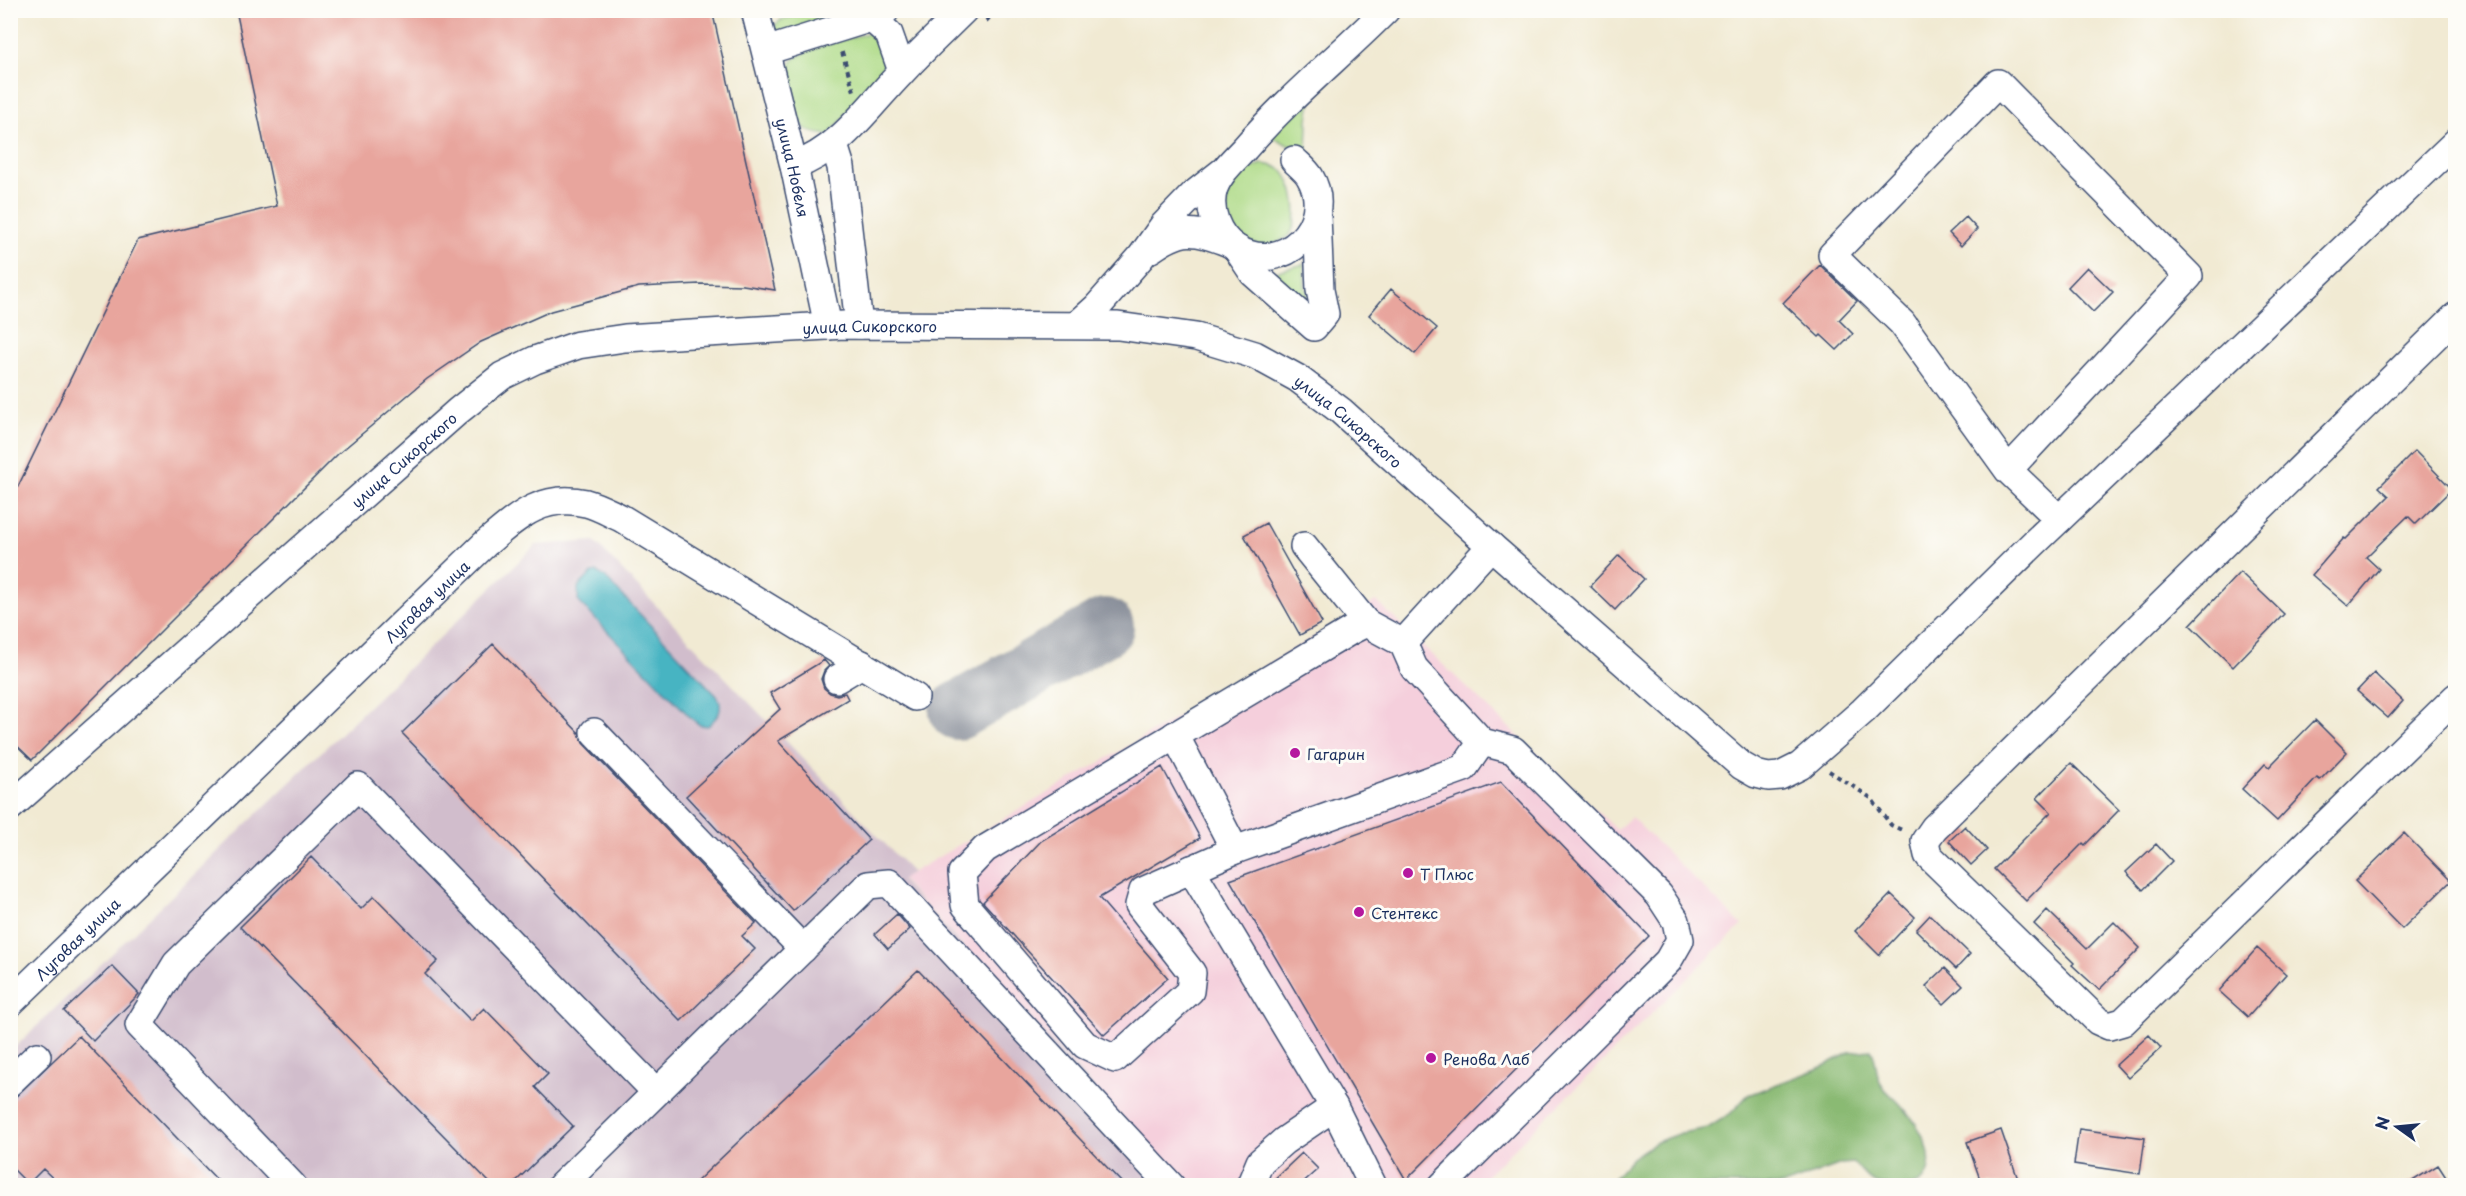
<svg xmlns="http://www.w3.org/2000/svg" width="2466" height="1196" font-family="'Playpen Sans',sans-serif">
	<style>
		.built { fill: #f5cfdc }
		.industrial { fill: #d1bdcc }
		.green { fill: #adda86; stroke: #648472; stroke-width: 1.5 }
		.forest { fill: #8aba73; stroke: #527468; stroke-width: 1.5 }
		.water { fill: #46b4c2; stroke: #307290; stroke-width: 1.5 }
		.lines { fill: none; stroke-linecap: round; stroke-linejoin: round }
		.taxiway { stroke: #868c98; stroke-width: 58 }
		.building { fill: #e8a59d }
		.minor-casing { stroke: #3b4b70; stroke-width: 30 }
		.path { stroke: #3b4b70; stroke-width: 4; stroke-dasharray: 4.5 4.5; stroke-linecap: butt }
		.minor { stroke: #fff; stroke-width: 27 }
		.poi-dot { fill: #b5179e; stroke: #fdfcf7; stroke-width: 2 }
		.labels { text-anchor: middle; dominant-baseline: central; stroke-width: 6; stroke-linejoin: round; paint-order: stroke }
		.street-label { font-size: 15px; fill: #1b2f5e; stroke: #fdfcf7 }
		.poi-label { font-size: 15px; fill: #1b2f5e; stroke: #fdfcf7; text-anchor: start }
	</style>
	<rect width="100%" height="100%" fill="#fdfcf7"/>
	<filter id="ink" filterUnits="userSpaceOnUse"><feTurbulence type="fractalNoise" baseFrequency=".0167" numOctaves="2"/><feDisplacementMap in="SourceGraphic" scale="12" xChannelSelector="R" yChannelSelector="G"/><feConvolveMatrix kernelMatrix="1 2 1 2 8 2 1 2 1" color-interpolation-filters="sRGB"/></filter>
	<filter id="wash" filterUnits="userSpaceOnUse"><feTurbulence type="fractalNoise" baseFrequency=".008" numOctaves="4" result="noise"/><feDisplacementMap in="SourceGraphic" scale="24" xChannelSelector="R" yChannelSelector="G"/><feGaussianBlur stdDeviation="1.35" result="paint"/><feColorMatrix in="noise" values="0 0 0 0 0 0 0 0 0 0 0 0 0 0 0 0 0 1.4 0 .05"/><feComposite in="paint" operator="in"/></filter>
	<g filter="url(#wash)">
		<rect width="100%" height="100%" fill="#f1ead3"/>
		<!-- built -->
		<path class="built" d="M1376,601L1617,830L1631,817L1742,925L1477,1185H1185L901,879Z"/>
		<!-- industrial -->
		<path class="industrial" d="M594,541L912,872L901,880L1185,1185L11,1186V1051L536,545Z"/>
		<!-- green -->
		<path class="green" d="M810,11H855L783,34L776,32L774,26L781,20Z
			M868,33L878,35L889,64L884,75L828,135C820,134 813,134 806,129C792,117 779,75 793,60C803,49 851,38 868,33Z
			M1306,97L1311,99L1308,120L1307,156L1279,140L1264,136Z
			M1262,164C1269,165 1275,165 1280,169C1295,179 1303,225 1287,237C1281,242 1272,244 1265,247C1258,244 1248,243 1243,238C1228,226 1221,197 1234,181C1241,172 1252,168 1262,164Z
			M1304,264L1305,285L1314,312L1266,274Z"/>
		<!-- forest -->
		<path class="forest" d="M1871,1050C1879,1064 1874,1072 1881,1084C1886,1092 1894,1097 1900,1104C1915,1120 1937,1151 1927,1174C1922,1186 1912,1186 1900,1186C1871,1186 1874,1184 1854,1163L1841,1164L1784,1185H1604L1613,1179L1632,1158L1656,1142L1681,1133L1708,1128L1730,1114L1748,1095L1818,1069L1851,1052Z"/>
		<!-- water -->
		<path class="water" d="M597,572L604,576L718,697C724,711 718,716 708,726L700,725L693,720L578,601V587L592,573Z"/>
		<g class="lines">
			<!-- taxiway -->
			<path class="taxiway" d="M958,711L1105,627"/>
		</g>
		<g id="blocks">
			<!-- building -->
			<path class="building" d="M236,10H712L775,290L743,285L700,284L639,287L551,311L481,342L427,379L338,454L32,760L10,739V503L138,240L277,206Z
				M1966,217L1977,229L1961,246L1949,233Z
				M1820,265L1857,301L1839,320L1853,334L1837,350L1821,335L1819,337L1783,303Z
				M2087,267L2113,292L2093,312L2068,287Z
				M1391,289L1437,328L1415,354L1369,315Z
				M2415,451L2452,489L2416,524L2408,516L2366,557L2379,569L2348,606L2312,575L2344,538L2346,539L2389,496L2379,487Z
				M1266,523L1322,623L1300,635L1244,535Z
				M1619,555L1644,579L1615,610L1590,586Z
				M2240,572L2284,614L2233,667L2190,625Z
				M493,644L579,733L583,743L756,923L742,936L755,949L681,1021L402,733Z
				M824,660L829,666L824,671L821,679L824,688L830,693L837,695L845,693L848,699L778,741L869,840L793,911L686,796L780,709L770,693Z
				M2374,673L2403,701L2388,718L2357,691Z
				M2315,720L2347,752L2320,780L2317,778L2277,821L2242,789L2265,764L2269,767Z
				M2071,763L2119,810L2085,845L2083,843L2026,901L1994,869L2051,812L2037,798Z
				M1162,767L1200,838L1099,898L1168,978L1104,1035L983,902L1041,841Z
				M1501,782L1649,936L1406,1180L1230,880Z
				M1965,826L1987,850L1971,865L1949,841Z
				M2404,833L2451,881L2402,929L2355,881Z
				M2156,844L2172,861L2143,890L2126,872Z
				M311,857L361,909L374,896L438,961L425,974L471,1021L484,1008L548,1074L535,1087L573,1126L512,1185H492L240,927Z
				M1891,894L1915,917L1879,955L1855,931Z
				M2047,910L2087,949L2114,922L2140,948L2099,990L2072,965L2074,963L2034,924Z
				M897,914L910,929L888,949L875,934Z
				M1930,915L1970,954L1956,969L1916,930Z
				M2257,948L2286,974L2248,1017L2219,991Z
				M112,966L139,994L93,1041L64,1011Z
				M1945,968L1963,986L1944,1004L1926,986Z
				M918,970L1124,1185H693Z
				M2149,1035L2161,1048L2128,1078L2116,1065Z
				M79,1036L222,1185H60L43,1169L28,1184L10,1166V1102Z
				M2079,1129L2145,1138L2140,1174L2074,1164Z
				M2001,1130L2020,1185H1982L1967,1142Z
				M1302,1153L1318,1169L1300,1185H1268Z
				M2438,1165L2451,1185H2406Z"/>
		</g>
	</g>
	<g filter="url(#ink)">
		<use href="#blocks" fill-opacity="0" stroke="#3b4b70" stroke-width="1.5"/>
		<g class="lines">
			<defs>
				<g id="minor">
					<path id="s1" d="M755,10L794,166L828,326"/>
					<path d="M871,18L889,34L902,71"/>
					<path d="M766,51L871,18L886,10"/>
					<path d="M834,145L841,167L859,325"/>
					<path d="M1294,160C1299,165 1306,170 1310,177C1337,223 1282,278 1236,248C1217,236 1207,209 1214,188C1220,172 1234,160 1245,148C1288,98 1339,57 1386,10"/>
					<path d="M794,166C840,150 868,107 901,73C921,51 943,31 964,10"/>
					<path d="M1151,249C1182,227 1194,229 1229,243"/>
					<path d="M1237,249L1253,273L1314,327L1325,314L1320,290L1317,215"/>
					<path d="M2456,316L1934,828L1925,841L1928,855L2098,1021L2109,1026L2123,1022L2456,697"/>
					<path d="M1077,325L1097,307L1141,257L1163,226L1194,194L1222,172"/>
					<path d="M2008,470L2189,276L1998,83L1832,255L1902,323L2008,470L2059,519"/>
					<path d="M1304,546L1366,623"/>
					<path d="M1403,643L1366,623L1352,630L985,849L962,873L965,905L1085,1045L1115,1059L1190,991L1192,973L1139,905L1143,891L1235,850L1464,768L1482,742L1414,668L1403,643L1491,546"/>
					<path d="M837,679L862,664"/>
					<path d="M594,732L803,949"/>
					<path d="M1175,735L1235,850"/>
					<path id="s2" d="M10,807L458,411L502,376L535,360L578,345L625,338L844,325L1118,326L1196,337L1255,355L1297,378L1341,411L1491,546L1742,766L1756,774L1768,777L1780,776L1800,766L1863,711L2034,543L2456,142"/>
					<path d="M1191,869L1334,1107L1373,1186"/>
					<path id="s3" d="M10,1003L485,544C516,518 541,493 586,503C598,506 610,513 621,518L915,697"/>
					<path d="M10,1082L37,1056"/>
					<path d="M293,1186L139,1025L176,964L358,786L656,1092"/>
					<path d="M561,1186L868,885L889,883L1171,1186"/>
					<path d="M1250,1186L1260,1162L1284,1141L1334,1107"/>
					<path d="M1442,1186L1668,961L1680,940L1676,921L1659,895L1513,750L1482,742"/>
				</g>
			</defs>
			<!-- minor casing -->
			<use href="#minor" class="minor-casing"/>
			<!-- path -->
			<path class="path" d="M986,21L997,10
				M842,52L854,91
				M1829,771L1871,798L1891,825L1904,831"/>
			<!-- minor -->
			<use href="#minor" class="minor"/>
		</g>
	</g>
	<!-- markers -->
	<g class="poi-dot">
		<circle cx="1295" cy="753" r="6"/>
		<circle cx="1408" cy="873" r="6"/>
		<circle cx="1359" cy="912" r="6"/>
		<circle cx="1431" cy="1058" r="6"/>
	</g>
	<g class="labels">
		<!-- street labels -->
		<g class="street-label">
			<text stroke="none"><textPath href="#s1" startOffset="162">улица Нобеля</textPath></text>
			<text stroke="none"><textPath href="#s2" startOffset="1029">улица Сикорского</textPath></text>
			<text stroke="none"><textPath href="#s2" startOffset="1533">улица Сикорского</textPath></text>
			<text stroke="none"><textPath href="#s2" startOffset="525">улица Сикорского</textPath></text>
			<text stroke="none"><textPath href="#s3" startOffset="579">Луговая улица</textPath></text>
			<text stroke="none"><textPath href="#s3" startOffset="93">Луговая улица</textPath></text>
		</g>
		<!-- poi labels -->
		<g class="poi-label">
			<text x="1307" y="753">Гагарин</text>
			<text x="1420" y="873">Т Плюс</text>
			<text x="1371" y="912">Стентекс</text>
			<text x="1443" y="1058">Ренова Лаб</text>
		</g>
	</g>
	<!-- margin -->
	<rect width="2466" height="1196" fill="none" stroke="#fdfcf7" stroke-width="36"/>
	<!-- north arrow -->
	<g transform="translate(2397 1127) rotate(285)" stroke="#fdfcf7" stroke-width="4.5" paint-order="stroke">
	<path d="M0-4.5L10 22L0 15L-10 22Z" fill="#1b2f5e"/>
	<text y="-9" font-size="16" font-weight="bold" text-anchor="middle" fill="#1b2f5e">N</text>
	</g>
</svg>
